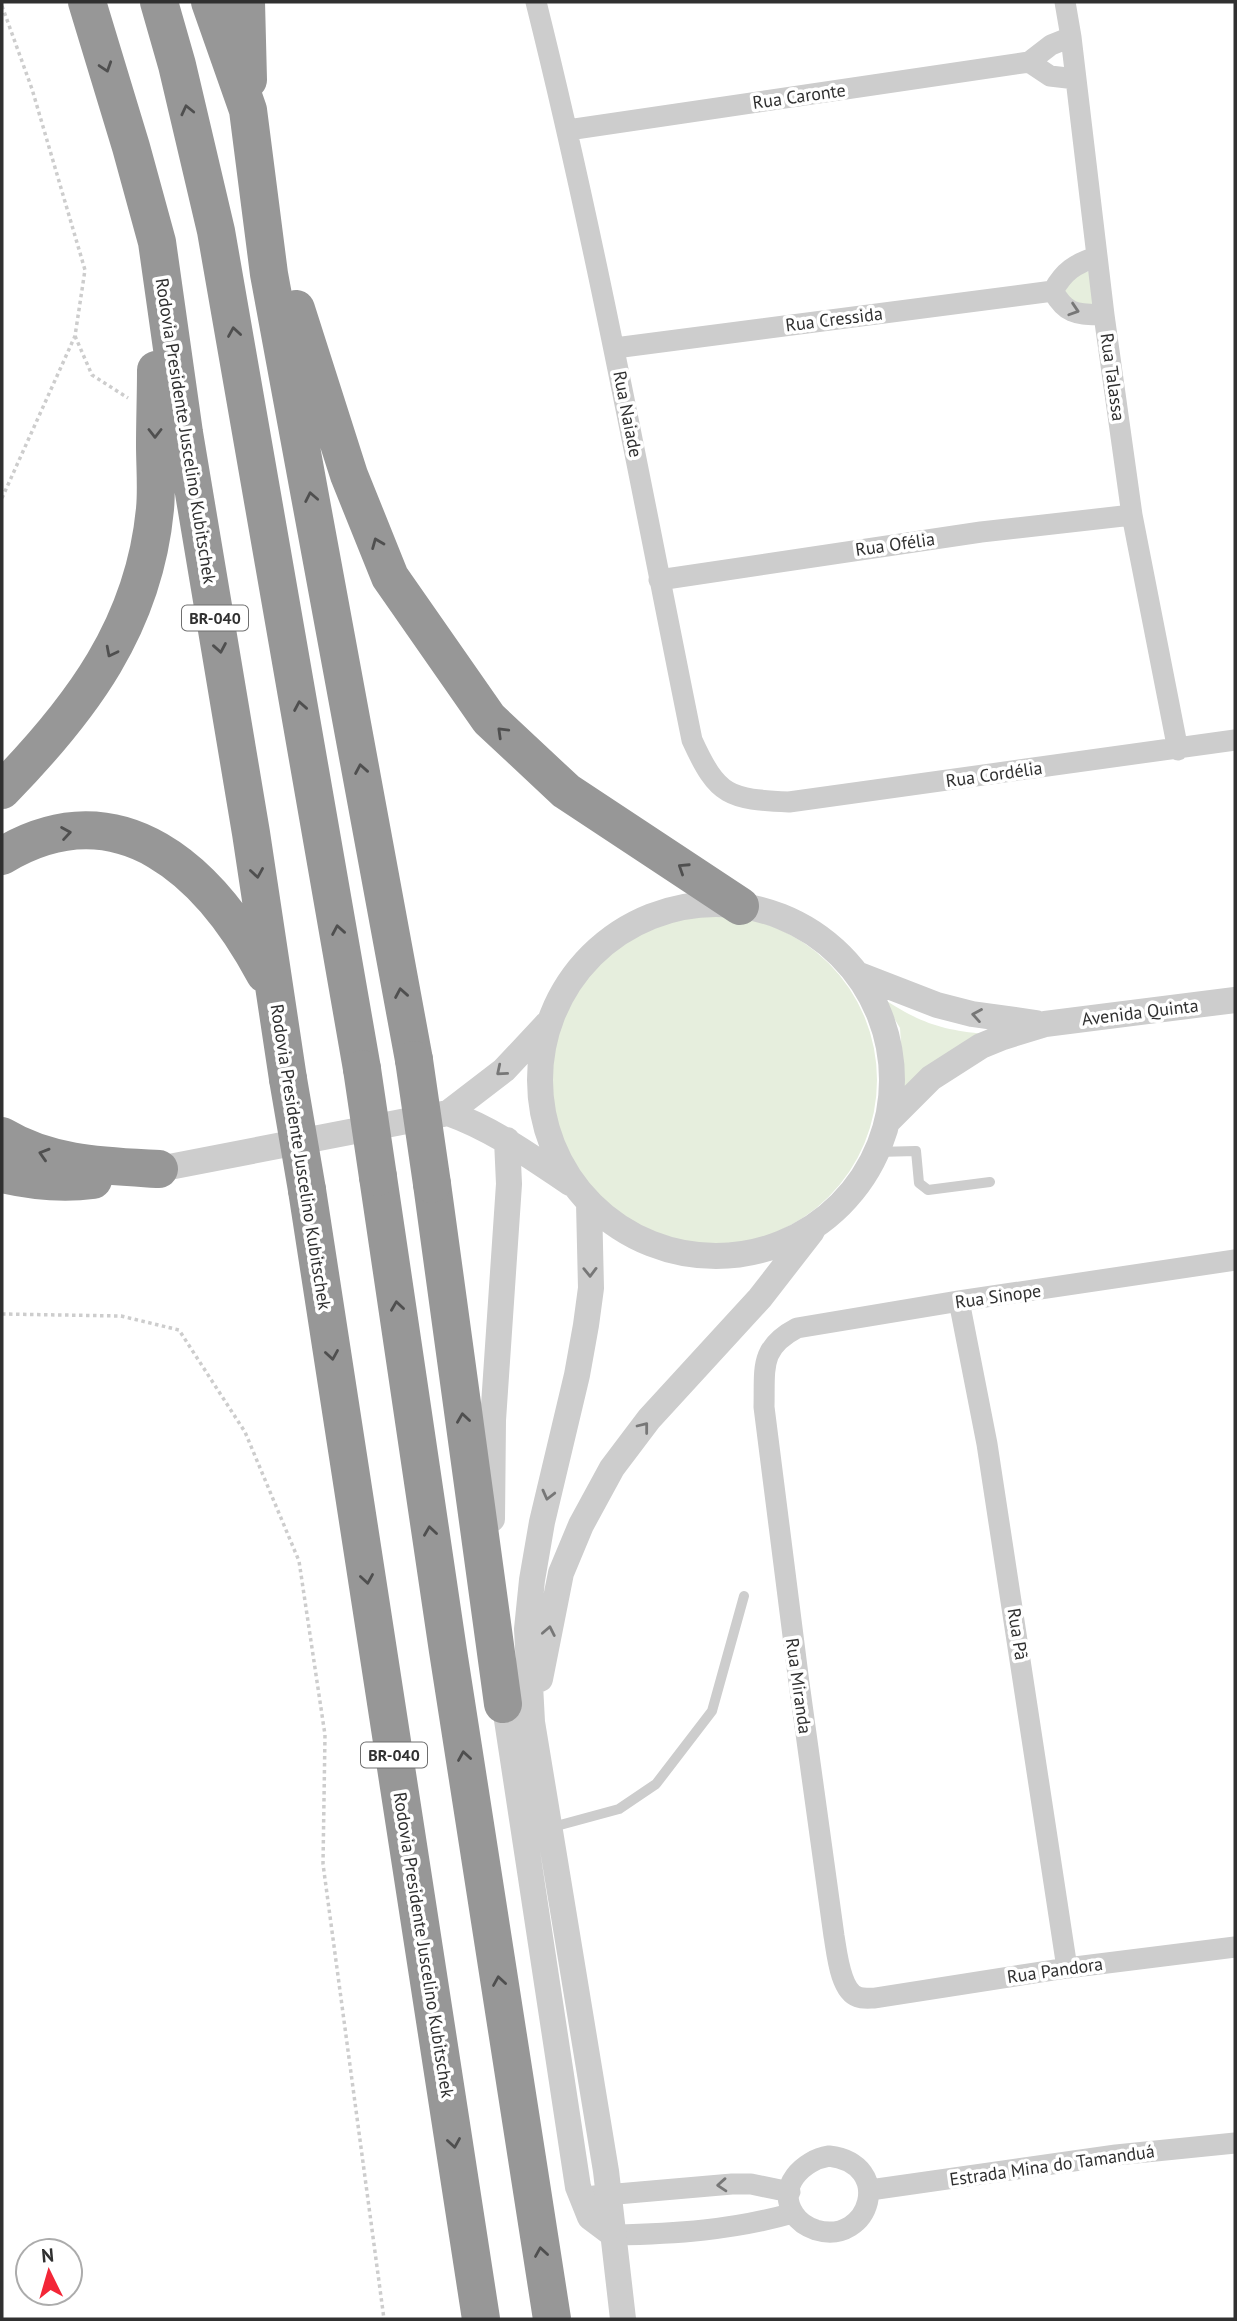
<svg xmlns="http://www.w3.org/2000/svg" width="1237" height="2321" font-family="'PT Sans',sans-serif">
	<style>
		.green { fill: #e6eedd }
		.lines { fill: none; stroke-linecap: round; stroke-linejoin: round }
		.path { stroke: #cdcdcd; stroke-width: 3.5; stroke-dasharray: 3.5 3.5; stroke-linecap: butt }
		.service { stroke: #cdcdcd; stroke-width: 10 }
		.minor { stroke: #cdcdcd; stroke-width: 21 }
		.tertiary { stroke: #cdcdcd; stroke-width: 26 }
		.motorway { stroke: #979797; stroke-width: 38 }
		.motorway-bridge { stroke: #979797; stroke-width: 38 }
		.oneway { stroke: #4f4f4f }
		.oneway2 { stroke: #777 }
		.labels { text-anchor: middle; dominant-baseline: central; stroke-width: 7; stroke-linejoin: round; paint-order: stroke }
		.shield { fill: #fff; stroke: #6e6e6e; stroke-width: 2 }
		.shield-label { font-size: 16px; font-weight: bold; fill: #303030 }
		.street-label { font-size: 18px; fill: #303030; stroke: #fff }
	</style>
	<rect width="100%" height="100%" fill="#fff"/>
	<!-- green -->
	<path class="green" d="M1078,270L1091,272L1095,305L1076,309L1061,289Z
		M547 1080a165 165 0 1 1 330 0a165 165 0 1 1-330 0Z
		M882,998C919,1022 940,1030 985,1034L897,1099L902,1058L900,1028Z"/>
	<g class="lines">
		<!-- path -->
		<path class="path" d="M2,6L32,89L85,270L75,336L2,498
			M75,336L92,375L128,398
			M2,1314L121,1316L179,1330L245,1432L299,1561L325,1735L323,1864L384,2319"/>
		<!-- service -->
		<path class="service" d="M877,1152L916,1151L919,1183L928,1190L990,1182
			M549,1828L619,1809L656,1784L712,1711L744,1596"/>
		<!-- minor -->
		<path class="minor" d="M536,2C597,246 642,493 692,740C718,797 729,799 789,802L1235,740
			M1065,2L1071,37L1104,315L1132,515L1178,750
			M1029,62L1050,76L1076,79
			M568,130L1029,62L1051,45L1071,37
			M1053,291C1067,316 1078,314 1104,315
			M1053,291C1064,271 1075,264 1096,257
			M615,348L1053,291
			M659,580L981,532L1132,515
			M1235,1260L959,1301L797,1328C759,1348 765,1368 764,1407L799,1683L834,1936C837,1953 840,1991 858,1997C863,1999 870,1998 875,1998L1067,1968L1235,1947
			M959,1301L987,1444L1067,1968
			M829,2156C895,2164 870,2246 816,2230C807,2227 799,2222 794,2214C776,2187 803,2160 829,2156Z
			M870,2190L1116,2155L1235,2143
			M594,2196L732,2184H751L790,2192
			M614,2235C675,2234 734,2230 793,2213"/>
		<!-- tertiary -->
		<path class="tertiary" d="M540 1080a176 176 0 1 1 352 0a176 176 0 1 1-352 0Z
			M857,974L937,1005L972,1014L1036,1023
			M448,1113C493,1129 530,1156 570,1183
			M887,1122L931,1078L981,1046L1003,1037L1045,1024L1235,1000
			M159,1169L448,1113L504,1070L547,1024
			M589,1203L591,1288L586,1325L577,1375L542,1522L532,1580L527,1629L532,1722L606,2171L623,2319
			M492,1519L493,1420L509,1184L507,1140
			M540,1679L561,1573L581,1525L612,1468L649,1419L760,1298L812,1231
			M502,1687L578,2187L590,2217L614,2235"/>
		<!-- motorway -->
		<path class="motorway" d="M87,2L131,147L157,242L184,433L251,833L288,1079
			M159,2L177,65L216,231L362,1069
			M210,2L248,110L269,274L414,1060
			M246,2L248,80
			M296,309L349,475L390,577L489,719L566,791L740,906
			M2,790C81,709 144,626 155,509C157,488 155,466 155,445C155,420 156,395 156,370
			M2,856C120,785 211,873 265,974
			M2,1136C50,1165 105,1166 159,1169
			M2,1174C32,1181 62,1184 93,1180
			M378,1177L448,1651L552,2319
			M432,1184L503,1704
			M307,1190L481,2319"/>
		<!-- motorway-bridge -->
		<path class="motorway-bridge" d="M414,1060L432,1184
			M362,1069L378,1177
			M288,1079L307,1190"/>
	</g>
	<!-- one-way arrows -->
	<defs><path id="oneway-chevron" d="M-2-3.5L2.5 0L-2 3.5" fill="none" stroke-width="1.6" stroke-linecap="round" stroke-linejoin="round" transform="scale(1.75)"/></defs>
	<g class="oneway">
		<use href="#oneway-chevron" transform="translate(106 67) rotate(72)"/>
		<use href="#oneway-chevron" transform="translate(187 110) rotate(-103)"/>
		<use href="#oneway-chevron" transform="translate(234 332) rotate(-99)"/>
		<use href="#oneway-chevron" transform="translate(155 433) rotate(90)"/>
		<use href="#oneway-chevron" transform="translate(311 497) rotate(-101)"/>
		<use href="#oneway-chevron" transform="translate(377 543) rotate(-112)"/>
		<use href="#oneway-chevron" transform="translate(220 648) rotate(80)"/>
		<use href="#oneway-chevron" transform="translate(111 652) rotate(117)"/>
		<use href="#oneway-chevron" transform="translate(300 706) rotate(-100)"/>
		<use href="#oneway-chevron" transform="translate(502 732) rotate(-136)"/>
		<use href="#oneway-chevron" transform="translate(361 769) rotate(-100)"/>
		<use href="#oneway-chevron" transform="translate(66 833) rotate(-9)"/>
		<use href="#oneway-chevron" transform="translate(683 868) rotate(-147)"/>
		<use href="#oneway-chevron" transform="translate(257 873) rotate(81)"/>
		<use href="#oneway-chevron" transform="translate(338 930) rotate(-100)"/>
		<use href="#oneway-chevron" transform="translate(401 993) rotate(-100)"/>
		<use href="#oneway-chevron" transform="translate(44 1154) rotate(-163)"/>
		<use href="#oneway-chevron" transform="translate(397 1306) rotate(-98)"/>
		<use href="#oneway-chevron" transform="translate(332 1355) rotate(81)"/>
		<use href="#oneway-chevron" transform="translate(463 1418) rotate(-98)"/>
		<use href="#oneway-chevron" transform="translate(430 1531) rotate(-98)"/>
		<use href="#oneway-chevron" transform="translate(367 1579) rotate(81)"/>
		<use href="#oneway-chevron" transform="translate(464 1756) rotate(-99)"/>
		<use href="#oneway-chevron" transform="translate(499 1981) rotate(-99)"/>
		<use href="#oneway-chevron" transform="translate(454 2143) rotate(81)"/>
		<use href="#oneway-chevron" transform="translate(541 2252) rotate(-99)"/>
	</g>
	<g class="oneway2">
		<use href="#oneway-chevron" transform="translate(1074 310) rotate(18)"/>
		<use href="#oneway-chevron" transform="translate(977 1015) rotate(-170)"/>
		<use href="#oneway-chevron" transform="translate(501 1071) rotate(140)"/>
		<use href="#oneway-chevron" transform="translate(590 1272) rotate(89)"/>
		<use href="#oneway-chevron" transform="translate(644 1427) rotate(-52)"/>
		<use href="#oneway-chevron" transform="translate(548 1495) rotate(104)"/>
		<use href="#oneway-chevron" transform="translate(549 1631) rotate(-79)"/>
		<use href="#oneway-chevron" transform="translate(722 2185) rotate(176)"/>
	</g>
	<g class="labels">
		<!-- shield labels -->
		<g class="shield">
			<rect x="182" y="605.5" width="66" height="25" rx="5"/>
			<rect x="361" y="1742.5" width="66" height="25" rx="5"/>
		</g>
		<g class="shield-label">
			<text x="215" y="618">BR-040</text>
			<text x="394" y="1755">BR-040</text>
		</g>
		<!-- street labels -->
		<g class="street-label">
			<text transform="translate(799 96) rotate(-8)">Rua Caronte</text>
			<text transform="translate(834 319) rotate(-7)">Rua Cressida</text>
			<text transform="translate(1113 377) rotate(82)">Rua Talassa</text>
			<text transform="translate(628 414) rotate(79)">Rua Naiade</text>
			<text transform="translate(186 431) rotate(81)">Rodovia Presidente Juscelino Kubitschek</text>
			<text transform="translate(895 544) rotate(-8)">Rua Ofélia</text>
			<text transform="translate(994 774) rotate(-8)">Rua Cordélia</text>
			<text transform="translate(1140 1012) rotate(-7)">Avenida Quinta</text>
			<text transform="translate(301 1157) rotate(81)">Rodovia Presidente Juscelino Kubitschek</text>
			<text transform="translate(998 1296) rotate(-8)">Rua Sinope</text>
			<text transform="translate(1018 1634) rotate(81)">Rua Pã</text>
			<text transform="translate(799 1686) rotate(82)">Rua Miranda</text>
			<text transform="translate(424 1945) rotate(81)">Rodovia Presidente Juscelino Kubitschek</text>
			<text transform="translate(1055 1970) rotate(-8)">Rua Pandora</text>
			<text transform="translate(1052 2165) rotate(-8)">Estrada Mina do Tamanduá</text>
		</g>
	</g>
	<!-- border -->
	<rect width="1237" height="2321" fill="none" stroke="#303030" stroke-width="7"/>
	<!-- north arrow -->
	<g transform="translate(49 2272) rotate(355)"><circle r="33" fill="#ffffff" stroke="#acacac" stroke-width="2"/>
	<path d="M0-5L12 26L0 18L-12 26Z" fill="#f32637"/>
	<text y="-10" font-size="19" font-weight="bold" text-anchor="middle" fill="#303030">N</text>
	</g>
</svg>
